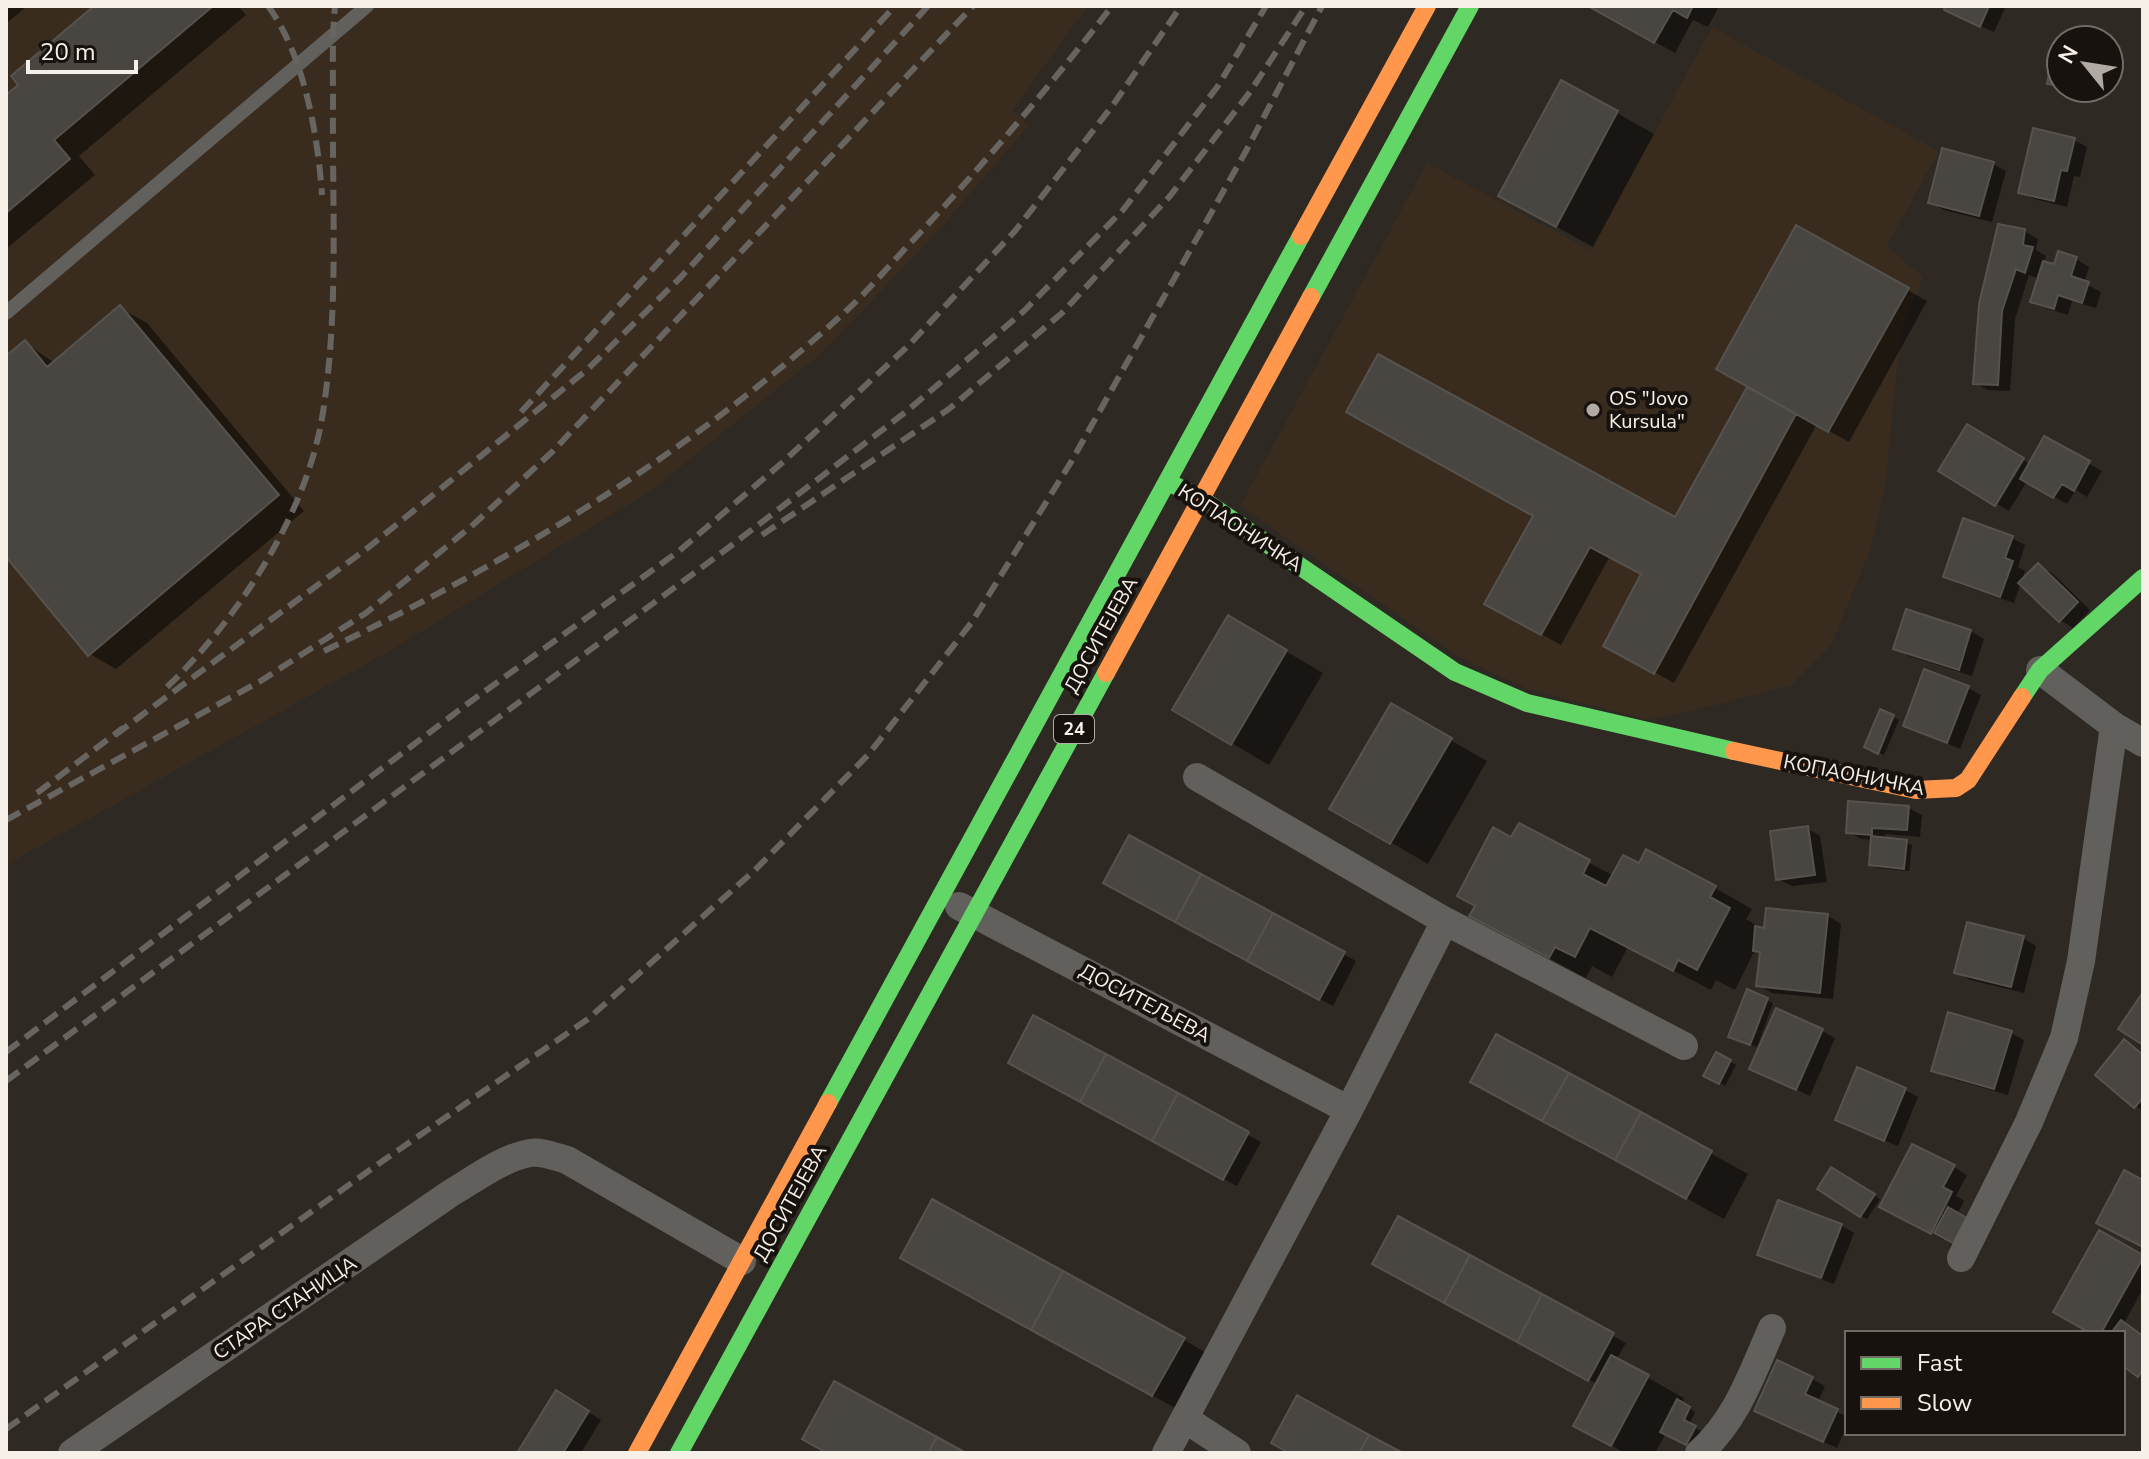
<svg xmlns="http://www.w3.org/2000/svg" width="2149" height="1459" font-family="'Nunito Sans',sans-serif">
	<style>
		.built { fill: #392c1e }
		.shadow { fill: #0007 }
		.building { fill: #494540; stroke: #56524d; stroke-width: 2 }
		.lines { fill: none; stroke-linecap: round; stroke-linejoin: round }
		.lane { stroke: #62605d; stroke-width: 14 }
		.street { stroke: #62605d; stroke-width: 28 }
		.fast { stroke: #63d668; stroke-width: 18 }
		.slow { stroke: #ff974d; stroke-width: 18 }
		.rail { stroke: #686561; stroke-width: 6; stroke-dasharray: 16 8; stroke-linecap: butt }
		.poi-dot { fill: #b1aaa4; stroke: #17120e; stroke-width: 3 }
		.labels { text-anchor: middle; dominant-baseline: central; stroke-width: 8; stroke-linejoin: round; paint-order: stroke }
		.shield { fill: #17120e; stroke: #b4ada7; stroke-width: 2 }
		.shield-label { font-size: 18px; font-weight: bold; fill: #f7f0e9 }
		.poi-label { font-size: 20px; fill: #f7f0e9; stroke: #17120e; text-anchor: start }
		.street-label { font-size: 20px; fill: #f7f0e9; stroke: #17120e }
	</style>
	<rect width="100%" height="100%" fill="#2e2923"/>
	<!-- built -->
	<path class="built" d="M6,6H1088L1012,110L1029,125L939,230L824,351L652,490L395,648L6,865Z
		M1712,27L1939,151L1887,246L1923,277L1901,330L1885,489L1870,551L1831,645L1791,685L1721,704L1649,720L1528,689L1461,658L1240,506L1427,163L1590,250Z"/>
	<!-- shadow -->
	<path class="shadow" d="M6,6H27L6,24Z
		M97,6H238L246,15L79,156L95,175L6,249V98Z
		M1591,6H1719L1708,27L1693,20L1675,53Z
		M1948,6H2006L1994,32L1959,17Z
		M2064,88H2084V91Z
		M1617,113L1654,134L1593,247L1537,216Z
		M2074,140L2087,147L2080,177L2074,176L2067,207L2034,199L2021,192Z
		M1993,164L2006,171L1992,222L1944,210L1930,202Z
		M1797,228L1927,301L1849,442L1817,424L1674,683L1606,645L1644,574L1610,556L1561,645L1507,615L1536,515L1676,520L1749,386Z
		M2024,231L2038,239L2036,250L2046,256L2043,263L2055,267L2076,259L2089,267L2084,283L2101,292L2096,308L2072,301L2068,315L2045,308L2032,301L2039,279L2029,275L2015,319L2010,391L1988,390L1975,383Z
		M120,308L147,323L304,511L116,669L90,654L6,554V359L25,343L55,363Z
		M1968,427L2030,464L2045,439L2102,471L2087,497L2076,490L2067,504L2027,481L2009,511L1941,471Z
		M2012,538L2025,545L2018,567L2025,571L2014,603L1958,584L1945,576Z
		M2039,566L2052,573L2090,610L2073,628L2060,620Z
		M1907,611L1971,631L1984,639L1972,676L1909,656L1896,648Z
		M1229,618L1323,673L1269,765L1175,710Z
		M1968,688L1981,695L1960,749L1906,725Z
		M1391,706L1487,761L1428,864L1332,808Z
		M1881,712L1899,720L1884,755L1872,750Z
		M1909,808L1922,815L1920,837L1885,834V840L1906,842L1912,845L1909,871L1877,868L1871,864L1873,840L1861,839L1848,832Z
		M1519,825L1614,876L1639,866L1715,888L1752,909L1746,919L1764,930L1828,916L1841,924L1833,999L1772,993L1759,985L1762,954L1755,950L1735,990L1716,980L1711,990L1628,947L1612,977L1592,966L1586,978L1509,937L1512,840Z
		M1807,828L1820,836L1827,882L1792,886L1778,879Z
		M1130,838L1356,961L1333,1006L1213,941Z
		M2023,938L2036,946L2024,993L1970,980L1957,972Z
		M1748,992L1773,1003L1757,1047L1736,1039Z
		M1034,1017L1261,1142L1237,1186L1118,1121Z
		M1822,1031L1835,1038L1810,1096L1765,1075Z
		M2011,1033L2024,1040L2008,1095L1946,1077L1933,1070Z
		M1497,1036L1748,1174L1724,1219L1473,1081Z
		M2125,1042L2143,1054V1111L2098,1075Z
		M1717,1054L1736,1065L1725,1086L1706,1075Z
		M1905,1090L1918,1097L1898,1146L1850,1126Z
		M1954,1167L1967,1175L1956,1196L1964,1201L1944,1240L1894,1214Z
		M1832,1169L1880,1199L1867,1219L1819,1189Z
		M1399,1219L1626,1343L1616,1360L1684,1398L1681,1404L1695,1412L1689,1425L1701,1431L1693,1446L1666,1433L1655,1453H1625L1576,1425L1597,1384L1375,1263Z
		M1841,1225L1854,1233L1834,1284L1773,1261L1760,1254Z
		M2143,1258V1289L2124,1323L2143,1336V1378L2123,1363V1333H2093Z
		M939,1279L1184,1340L1220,1361L1190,1416Z
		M1812,1379L1825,1386L1818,1402L1847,1417V1425L1837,1448L1770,1417Z
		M557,1393L601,1420L581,1453H519Z"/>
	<!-- building -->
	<path class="building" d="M94,6H213L54,140L70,159L6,213V95L18,85L11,76Z
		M1588,6H1693L1687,18L1673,10L1654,43Z
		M1945,6H1989L1980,27L1944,10Z
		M2052,55L2061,57V86L2047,84Z
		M1561,80L1618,111L1556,227L1498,196Z
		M2033,128L2075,138L2067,171L2061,170L2054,201L2018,193Z
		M1942,148L1994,162L1979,216L1928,203Z
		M1998,224L2025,229L2023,245L2033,247L2025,273L2016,269L2002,311L1998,385L1973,384L1979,304Z
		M1796,225L1909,288L1828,432L1716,369Z
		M2058,251L2077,257L2071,276L2089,282L2082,303L2058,295L2054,309L2030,302L2043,261L2054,264Z
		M120,305L279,495L88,656L6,557V356L25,340L47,367Z
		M1378,354L1675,517L1747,387L1796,414L1654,674L1603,646L1641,574L1590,547L1541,635L1484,604L1533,516L1346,412Z
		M1967,424L2024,458L1995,506L1938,471Z
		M2044,436L2090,461L2074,491L2062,484L2053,498L2020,479Z
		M1963,518L2013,536L2005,558L2013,561L2000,597L1943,577Z
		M2038,563L2078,602L2059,622L2018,583Z
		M1906,609L1971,630L1959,670L1893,649Z
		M1228,615L1287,650L1231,745L1172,710Z
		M1924,669L1969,686L1947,743L1903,726Z
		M1391,703L1452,738L1390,844L1329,809Z
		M1880,709L1894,715L1878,754L1864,747Z
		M1848,801L1909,806L1907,830L1872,828V835L1846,833Z
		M1519,823L1590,860L1583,874L1606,886L1623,855L1639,863L1646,849L1716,886L1710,897L1730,908L1697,970L1678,960L1673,971L1590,928L1575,957L1555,947L1549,958L1469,916L1475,906L1457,896L1493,827L1511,837Z
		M1808,826L1815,875L1776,880L1770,831Z
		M1129,835L1201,874L1175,922L1103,883Z
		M1871,836L1907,840L1904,869L1869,865Z
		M1201,874L1273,913L1247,961L1175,922Z
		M1766,908L1828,914L1820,993L1756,986L1760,952L1753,951L1755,926L1764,928Z
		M1273,913L1345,952L1319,1000L1247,961Z
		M1967,922L2024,936L2011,987L1954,973Z
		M1747,989L1768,998L1750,1045L1728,1037Z
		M2143,992V1045L2118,1029Z
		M1776,1008L1823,1029L1796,1090L1749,1069Z
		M1948,1012L2012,1031L1994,1089L1931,1071Z
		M1033,1015L1106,1054L1080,1102L1008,1063Z
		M1496,1034L1569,1073L1542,1121L1470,1082Z
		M2124,1039L2143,1055V1098L2134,1108L2095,1075Z
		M1716,1052L1731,1060L1719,1084L1703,1076Z
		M1106,1054L1178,1093L1152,1141L1080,1102Z
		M1857,1067L1906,1088L1884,1141L1835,1120Z
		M1569,1073L1641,1112L1615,1160L1542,1121Z
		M1178,1093L1249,1132L1223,1180L1152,1141Z
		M1641,1112L1712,1151L1686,1199L1615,1160Z
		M1912,1144L1955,1165L1943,1187L1952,1192L1931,1234L1879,1207Z
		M1831,1167L1875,1194L1860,1217L1817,1189Z
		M2124,1170L2143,1180V1247L2096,1223Z
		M932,1199L1063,1271L1031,1330L900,1258Z
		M1778,1200L1842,1224L1821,1278L1757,1255Z
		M1948,1207L1967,1218L1953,1243L1934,1233Z
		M1398,1216L1470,1255L1444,1303L1372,1264Z
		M2099,1230L2143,1255V1258L2101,1333H2090L2053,1312Z
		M1470,1255L1542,1294L1517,1342L1444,1303Z
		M1063,1271L1185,1338L1152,1396L1031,1330Z
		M1542,1294L1614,1333L1588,1381L1517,1342Z
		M2121,1320L2143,1336V1370L2138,1377L2123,1366V1333H2111Z
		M1611,1355L1649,1375L1611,1446L1573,1426Z
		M1777,1360L1813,1377L1805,1394L1838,1409L1823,1442L1754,1411Z
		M834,1381L937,1437L928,1453H827L802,1439Z
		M556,1390L589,1411L563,1453H517Z
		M1297,1395L1369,1435L1359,1453H1289L1271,1443Z
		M1677,1399L1690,1407L1684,1420L1696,1426L1686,1445L1660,1432Z
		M1369,1435L1403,1453H1359Z
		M937,1437L966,1453H928Z"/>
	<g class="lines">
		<!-- lane -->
		<path class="lane" d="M6,313L367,6"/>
		<!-- street -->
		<path class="street" d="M2114,726L2143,743
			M1197,777L1445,921L1684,1046
			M959,906L1349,1110L1166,1453
			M1349,1110L1445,921
			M1961,1258L2029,1122L2064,1038L2081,961L2114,726L2040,670
			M1185,1419L1237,1453
			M72,1453L451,1193C475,1179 502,1158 530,1153C542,1151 556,1157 567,1160L742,1261
			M1699,1453C1737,1420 1752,1373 1772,1328"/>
		<!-- fast -->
		<path class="fast" d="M1311,297L1470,6
			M1174,485L1200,498L1455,672L1527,703L1734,751
			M2022,697L2040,670L2143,578
			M828,1103L1301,236
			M679,1453L1106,673"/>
		<!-- slow -->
		<path class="slow" d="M1301,236L1427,6
			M1106,673L1311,297
			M1734,751L1916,790L1956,788L1968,780L2022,697
			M637,1453L828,1103"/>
		<!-- rail -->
		<path class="rail" d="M268,6C304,54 318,136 322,195
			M521,412L895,6
			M762,535L949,409L1062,313L1170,196L1250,92L1306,6
			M324,651C512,561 692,452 845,312C870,289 893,261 916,237C985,163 1050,86 1112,6
			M167,687C239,618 308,512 323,412C339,310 332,205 333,103C333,71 332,38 335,6
			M115,735L369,547L589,368L681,277L928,6
			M37,793L123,728
			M6,820L259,682L366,613L474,524L552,452L973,6
			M6,1052L470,702L679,551L783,462L908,346L1015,231L1113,105L1181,6
			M6,1081L728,548L907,411L1024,311L1123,210L1218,86L1266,6
			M6,1429L384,1160L588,1019L755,870L868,755L972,622L1071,462L1246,151L1322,6"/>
	</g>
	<!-- markers -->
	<circle class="poi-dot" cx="1593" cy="410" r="8"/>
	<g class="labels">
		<!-- shield labels -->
		<rect class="shield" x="1054" y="715" width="40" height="28" rx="6"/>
		<g class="shield-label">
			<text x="1074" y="729">24</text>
		</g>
		<!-- poi labels -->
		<g class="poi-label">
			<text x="1609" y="398">OS "Jovo<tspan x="1609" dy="23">Kursula"</tspan></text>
		</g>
		<!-- street labels -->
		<g class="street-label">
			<text transform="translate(1240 528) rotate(33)">КОПАОНИЧКА</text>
			<text transform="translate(1101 635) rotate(-61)">ДОСИТЕЈЕВА</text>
			<text transform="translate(1854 775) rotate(11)">КОПАОНИЧКА</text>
			<text transform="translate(1145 1003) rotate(28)">ДОСИТЕЉЕВА</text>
			<text transform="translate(790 1203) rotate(-61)">ДОСИТЕЈЕВА</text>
			<text transform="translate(285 1308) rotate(-34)">СТАРА СТАНИЦА</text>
		</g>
	</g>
	<!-- border -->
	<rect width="2149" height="1459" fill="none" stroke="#f7f0e9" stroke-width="16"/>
	<!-- legend -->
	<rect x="1845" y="1331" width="280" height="104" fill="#17120e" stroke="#716b66" stroke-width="2"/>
	<rect x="1861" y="1357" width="40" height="12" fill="#63d668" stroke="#716b66" stroke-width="2"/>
	<text x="1917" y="1371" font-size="24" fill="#f7f0e9">Fast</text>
	<rect x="1861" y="1397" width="40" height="12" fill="#ff974d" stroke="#716b66" stroke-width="2"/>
	<text x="1917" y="1411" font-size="24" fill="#f7f0e9">Slow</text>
	<!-- north arrow -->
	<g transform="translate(2085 64) rotate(300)"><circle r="38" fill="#17120e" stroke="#716b66" stroke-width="2"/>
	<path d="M0-6L14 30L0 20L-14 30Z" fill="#b1aaa4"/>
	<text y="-12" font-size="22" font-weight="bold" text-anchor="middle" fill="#f7f0e9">N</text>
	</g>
	<!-- scale -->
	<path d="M28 60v12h108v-12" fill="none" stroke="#f7f0e9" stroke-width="4"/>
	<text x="40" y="60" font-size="24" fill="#f7f0e9" stroke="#17120e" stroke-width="6" paint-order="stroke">20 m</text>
</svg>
